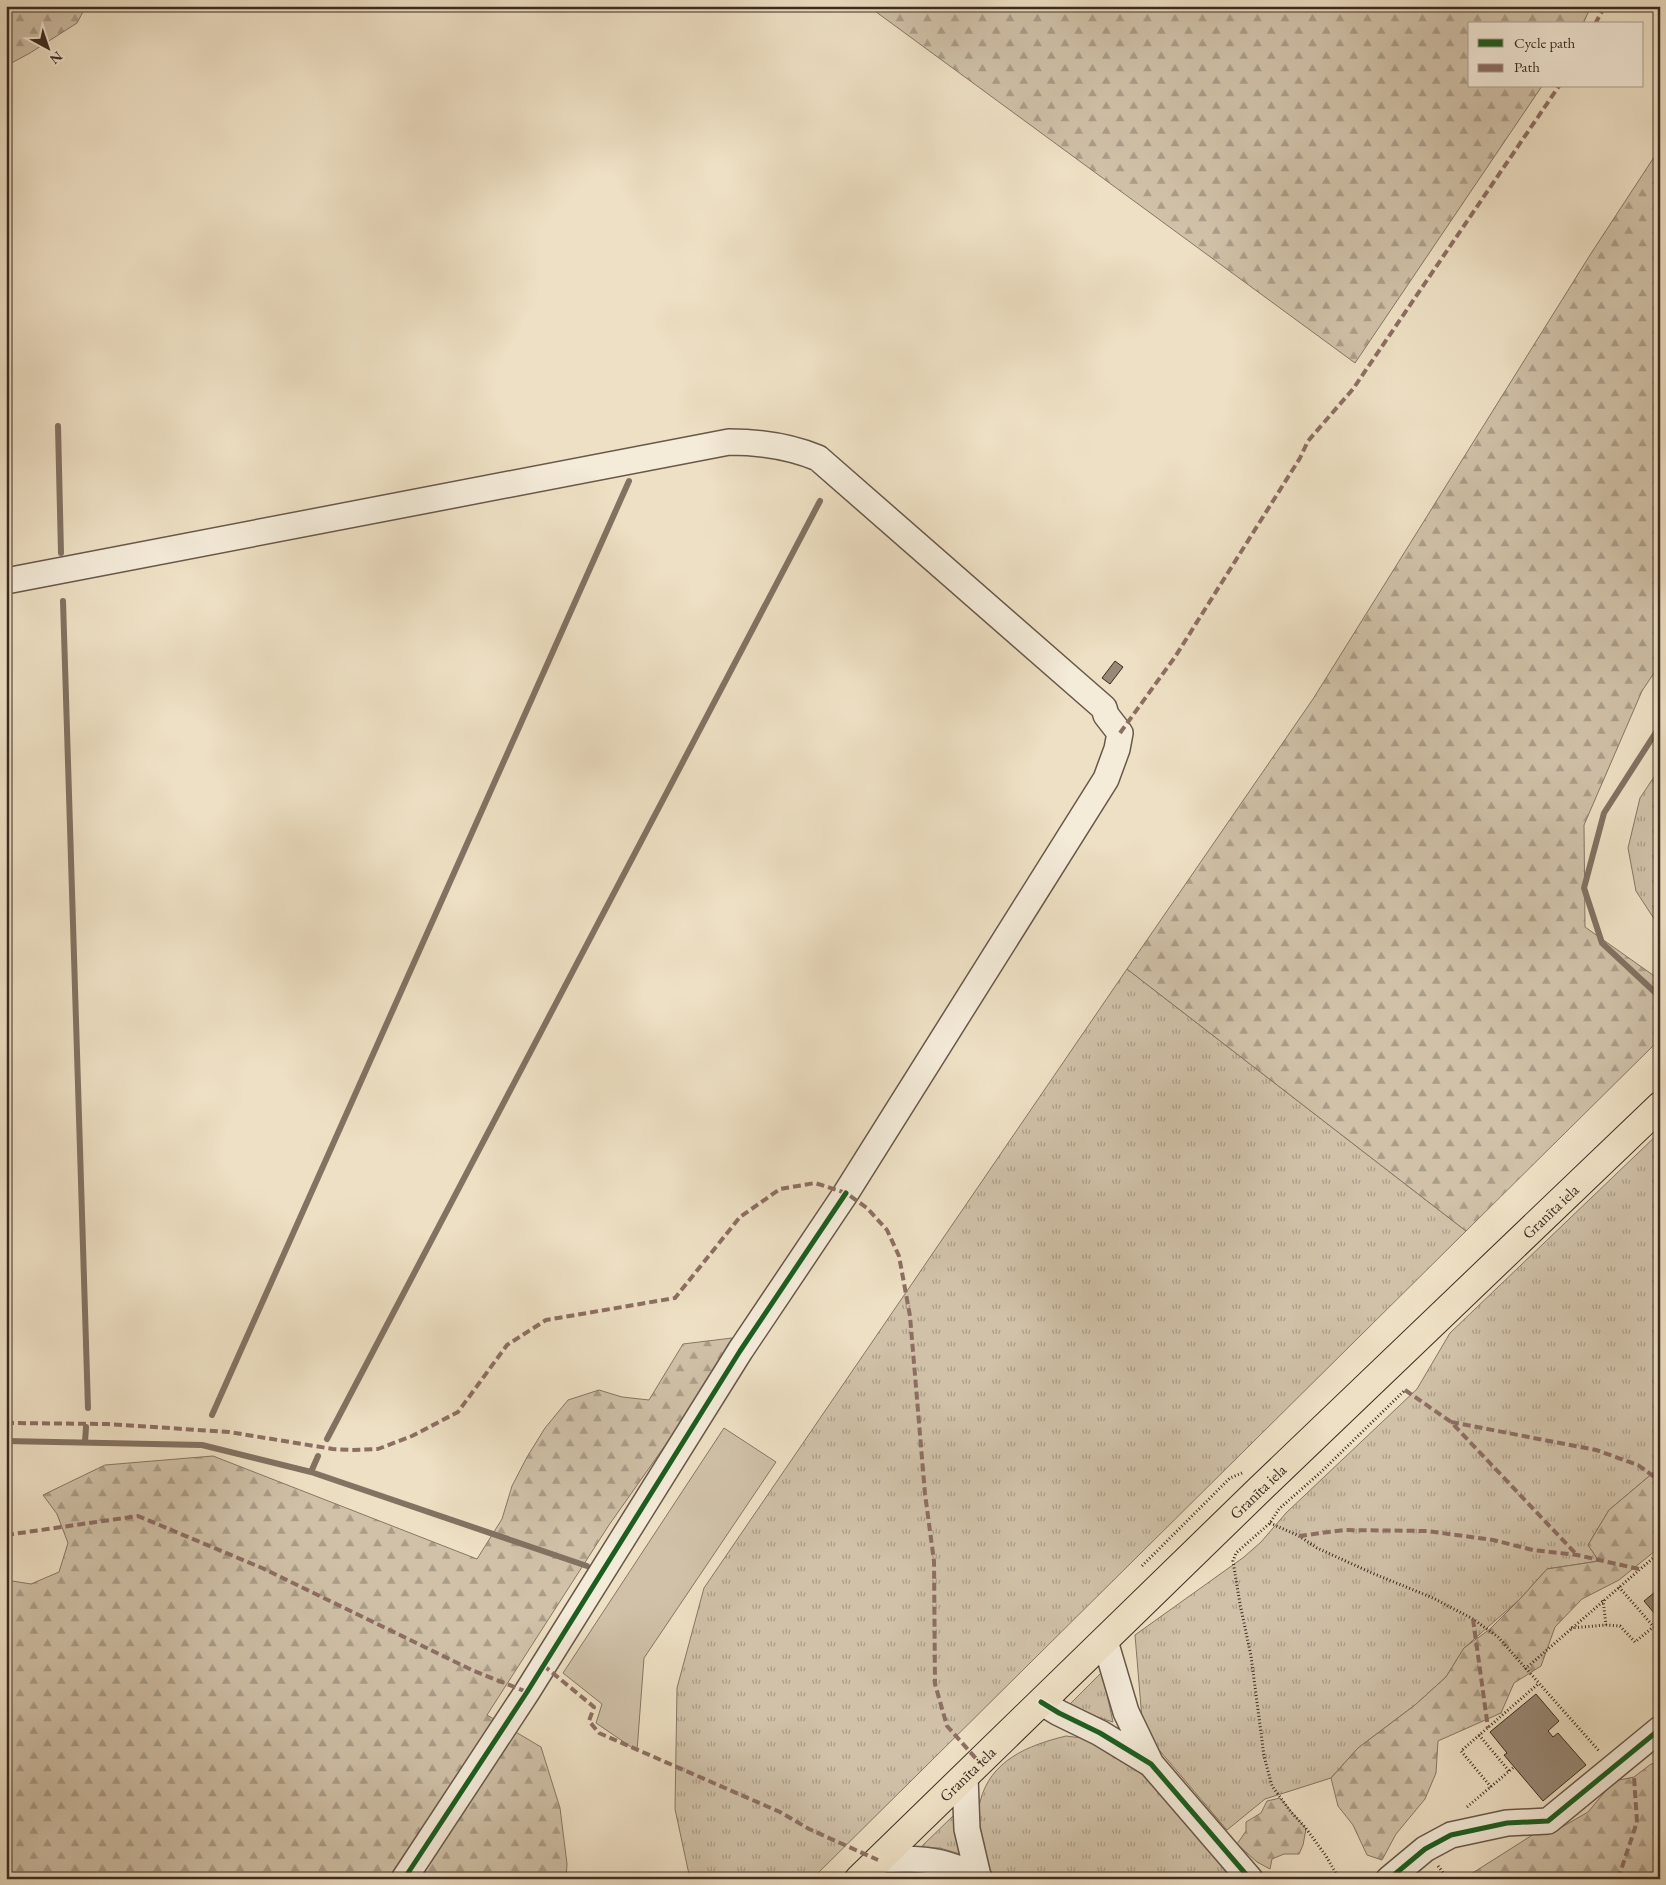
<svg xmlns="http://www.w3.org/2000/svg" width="1666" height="1885" font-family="'EB Garamond',serif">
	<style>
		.grass { fill: url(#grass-tufts); stroke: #867664 }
		.forest { fill: url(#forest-firs); stroke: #867664 }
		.garden { fill: #d0c1a8; stroke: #867664 }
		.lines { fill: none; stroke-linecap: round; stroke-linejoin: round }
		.stream { stroke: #827262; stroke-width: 6 }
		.building { fill: #988976; stroke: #3b2b21 }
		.minor-casing { stroke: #68584a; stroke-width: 28 }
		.major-casing { stroke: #3b2b21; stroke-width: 30 }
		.path { stroke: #3b2b21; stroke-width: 3; stroke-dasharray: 1 2.5; stroke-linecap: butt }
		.minor { stroke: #f4ebd9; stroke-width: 25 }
		.major { stroke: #eee0c4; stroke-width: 28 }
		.quiet { stroke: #8d6e63; stroke-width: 4; stroke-dasharray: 8 4; stroke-linecap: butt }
		.cycleway-casing { stroke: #f4ebd9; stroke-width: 8 }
		.cycleway { stroke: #1b5e20; stroke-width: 5 }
		.labels { text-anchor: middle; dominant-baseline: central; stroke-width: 5; stroke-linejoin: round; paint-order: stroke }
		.street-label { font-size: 16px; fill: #3b2b21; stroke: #f4ebd9 }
	</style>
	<defs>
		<pattern id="grass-tufts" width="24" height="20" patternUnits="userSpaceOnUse" patternTransform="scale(1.25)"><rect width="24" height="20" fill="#d0c1a8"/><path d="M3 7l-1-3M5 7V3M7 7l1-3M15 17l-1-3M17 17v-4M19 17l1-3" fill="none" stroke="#aa9d88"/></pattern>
		<pattern id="forest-firs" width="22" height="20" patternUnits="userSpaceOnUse" patternTransform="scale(1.25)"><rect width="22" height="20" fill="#d0c1a8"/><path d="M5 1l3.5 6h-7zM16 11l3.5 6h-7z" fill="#aa9d88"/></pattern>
	</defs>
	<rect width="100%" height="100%" fill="#eee0c4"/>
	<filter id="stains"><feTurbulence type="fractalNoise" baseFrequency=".004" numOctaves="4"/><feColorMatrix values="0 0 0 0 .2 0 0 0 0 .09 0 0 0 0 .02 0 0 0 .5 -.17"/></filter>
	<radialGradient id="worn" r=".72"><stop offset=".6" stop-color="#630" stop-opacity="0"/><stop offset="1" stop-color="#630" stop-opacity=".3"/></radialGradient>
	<!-- grass -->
	<path class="grass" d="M1660,768V928L1636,891L1628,848L1640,798Z
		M1127,969L1466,1231L812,1879H690L675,1809L677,1688L704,1588Z
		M1660,1132V1467L1609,1510L1588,1545L1599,1561L1547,1569L1520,1599L1464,1648L1446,1677L1415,1705L1358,1748L1331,1778L1265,1799L1227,1830L1143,1731L1135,1635L1244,1557L1261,1542L1286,1513L1417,1389L1450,1333Z
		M1102,1672L1113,1722L1100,1718L1069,1705Z
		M1066,1736L1090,1739L1144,1772L1235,1879H994L989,1873C985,1857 977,1836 976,1821C976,1815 979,1808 980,1802C990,1760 1029,1745 1066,1736Z
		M955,1814V1834L960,1854L940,1848H920Z"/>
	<!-- forest -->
	<path class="forest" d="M6,6H86L77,23L30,53L6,66Z
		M868,6H1591L1583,24H1470V86H1542L1355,363Z
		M1660,148V664L1642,691L1584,825L1585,927L1660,980V1039L1466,1231L1127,969L1313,699L1590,255Z
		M732,1338L678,1427L609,1525L487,1715L541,1747L560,1808L567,1864L566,1879H6V1580L31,1584L59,1572L68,1543L57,1514L43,1495L105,1465L213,1456L477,1559L502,1519L512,1486L527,1457L545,1428L568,1400L599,1390L622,1397L649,1400L683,1344Z
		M1660,1467V1547L1619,1580L1582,1599L1555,1627L1541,1666L1514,1683L1501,1713L1438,1741L1436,1773L1425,1799L1396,1834L1382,1860L1367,1855L1353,1825L1338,1806L1331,1778L1358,1748L1415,1705L1446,1677L1464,1648L1490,1629L1520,1599L1547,1569L1599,1561L1588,1545L1609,1510Z
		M1660,1763V1879H1469L1471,1874L1534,1834L1555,1831L1588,1812L1614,1781L1634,1777L1651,1764Z
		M1280,1798L1306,1829L1303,1845L1299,1854H1284L1272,1859L1270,1869L1257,1862L1237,1844L1246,1831V1822L1261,1813L1267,1801Z"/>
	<!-- garden -->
	<path class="garden" d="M724,1428L776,1462L644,1658L637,1751L596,1723L602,1704L563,1673Z"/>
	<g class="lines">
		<!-- stream -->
		<path class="stream" d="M58,426L61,553
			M63,601L88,1408
			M1660,726L1604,813L1584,888L1602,943L1660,997
			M212,1415L629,481
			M327,1439L820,501
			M6,1441L202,1445L311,1472L587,1566
			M85,1442L86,1427
			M311,1472L318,1456"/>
	</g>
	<!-- building -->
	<path class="building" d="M1115,661L1123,667L1110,684L1102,678Z
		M1660,1588V1620L1644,1601Z
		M1536,1694L1559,1721L1548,1731L1553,1737L1558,1733L1586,1765L1543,1801L1504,1755L1507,1753L1490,1732Z"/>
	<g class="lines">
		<defs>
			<path id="minor" d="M6,581L729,442C760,442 789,446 818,458L1104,708L1106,715L1120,733L1117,749L1106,779L846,1193L740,1351L527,1692L404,1879
				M1105,1641L1126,1712L1151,1764
				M1041,1702L1059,1713L1100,1733L1151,1764L1250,1879
				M965,1777L967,1829L978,1876L980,1879
				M878,1860C899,1859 920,1858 941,1863C953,1866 965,1871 978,1876
				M1389,1879L1425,1849L1451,1835L1507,1823L1548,1821L1660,1729"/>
			<g id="major">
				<path id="s1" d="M859,1879L1260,1489L1660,1106"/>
			</g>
		</defs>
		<!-- minor casing -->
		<use href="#minor" class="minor-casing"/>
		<!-- major casing -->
		<use href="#major" class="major-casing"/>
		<!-- path -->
		<path class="path" d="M1270,1523L1299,1536L1317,1548L1372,1573L1433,1598L1473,1619L1498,1637L1600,1752
			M1142,1566L1230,1478L1242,1473
			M1619,1587L1660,1634
			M1603,1600L1606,1625
			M1571,1628L1606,1625L1620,1626L1635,1642L1653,1627
			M1525,1669L1660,1552
			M1479,1735L1509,1771
			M1491,1787L1461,1751L1538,1684
			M1467,1807L1514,1767
			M1438,1866L1448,1879
			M1339,1879L1326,1856L1305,1827L1291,1812L1272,1786L1264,1756L1251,1656L1240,1604L1233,1561L1236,1553L1270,1523L1279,1509L1321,1472L1405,1390"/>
		<!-- minor -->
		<use href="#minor" class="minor"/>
		<!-- major -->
		<use href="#major" class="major"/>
		<!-- quiet -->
		<path class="quiet" d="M1595,24L1605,6
			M1120,733L1175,657L1300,458L1308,441L1353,389L1559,86
			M1405,1390L1451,1422L1577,1555
			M1451,1422L1596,1450L1638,1465L1660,1481
			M6,1423L108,1424L229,1432L333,1449L351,1450L378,1449L412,1436L458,1412L507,1345L546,1320L675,1298L740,1217L780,1189L815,1183L846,1193L867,1208L887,1230L899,1256L910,1316L925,1494L934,1561L935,1684L947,1726L980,1763
			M6,1535L138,1516L262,1568L474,1671L527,1692
			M1299,1536L1344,1530L1427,1531L1493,1540L1533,1550L1577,1555L1639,1569
			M1473,1619L1488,1728
			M543,1665L594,1707L589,1721L599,1733L780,1812L809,1829L878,1860
			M1618,1879L1637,1822L1634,1777"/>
		<defs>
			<path id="cycleway" d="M1041,1702L1059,1713L1100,1733L1151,1764L1250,1879
				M404,1879L527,1692L740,1351L846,1193
				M1389,1879L1425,1849L1451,1835L1507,1823L1548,1821L1660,1729"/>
		</defs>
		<!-- cycleway casing -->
		<use href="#cycleway" class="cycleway-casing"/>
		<!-- cycleway -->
		<use href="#cycleway" class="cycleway"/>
	</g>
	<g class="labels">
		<!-- street labels -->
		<g class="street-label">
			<text stroke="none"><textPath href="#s1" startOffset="961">Granīta iela</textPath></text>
			<text stroke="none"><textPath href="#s1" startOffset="556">Granīta iela</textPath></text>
			<text stroke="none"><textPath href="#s1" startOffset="151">Granīta iela</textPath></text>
		</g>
	</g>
	<!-- margin -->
	<rect width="1666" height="1885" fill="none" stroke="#eee0c4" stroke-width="25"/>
	<rect x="8" y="8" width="1651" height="1870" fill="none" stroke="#3b2b21" stroke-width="2.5"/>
	<rect x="12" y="12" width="1641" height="1860" fill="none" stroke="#3b2b21"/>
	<!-- legend -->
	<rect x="1468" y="22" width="175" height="65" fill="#f4ebd9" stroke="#aa9e8f"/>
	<rect x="1478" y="39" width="25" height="8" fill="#1b5e20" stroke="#aa9e8f"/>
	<text x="1514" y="48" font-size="15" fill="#3b2b21">Cycle path</text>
	<rect x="1478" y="64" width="25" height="8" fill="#8d6e63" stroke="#aa9e8f"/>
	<text x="1514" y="72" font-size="15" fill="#3b2b21">Path</text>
	<!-- north arrow -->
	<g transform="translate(48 48) rotate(140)" stroke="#f4ebd9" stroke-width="4" paint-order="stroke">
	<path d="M0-4L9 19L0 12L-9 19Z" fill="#3b2b21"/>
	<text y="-8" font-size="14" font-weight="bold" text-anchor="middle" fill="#3b2b21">N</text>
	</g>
	<rect width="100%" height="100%" filter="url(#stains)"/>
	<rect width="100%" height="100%" fill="url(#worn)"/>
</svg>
